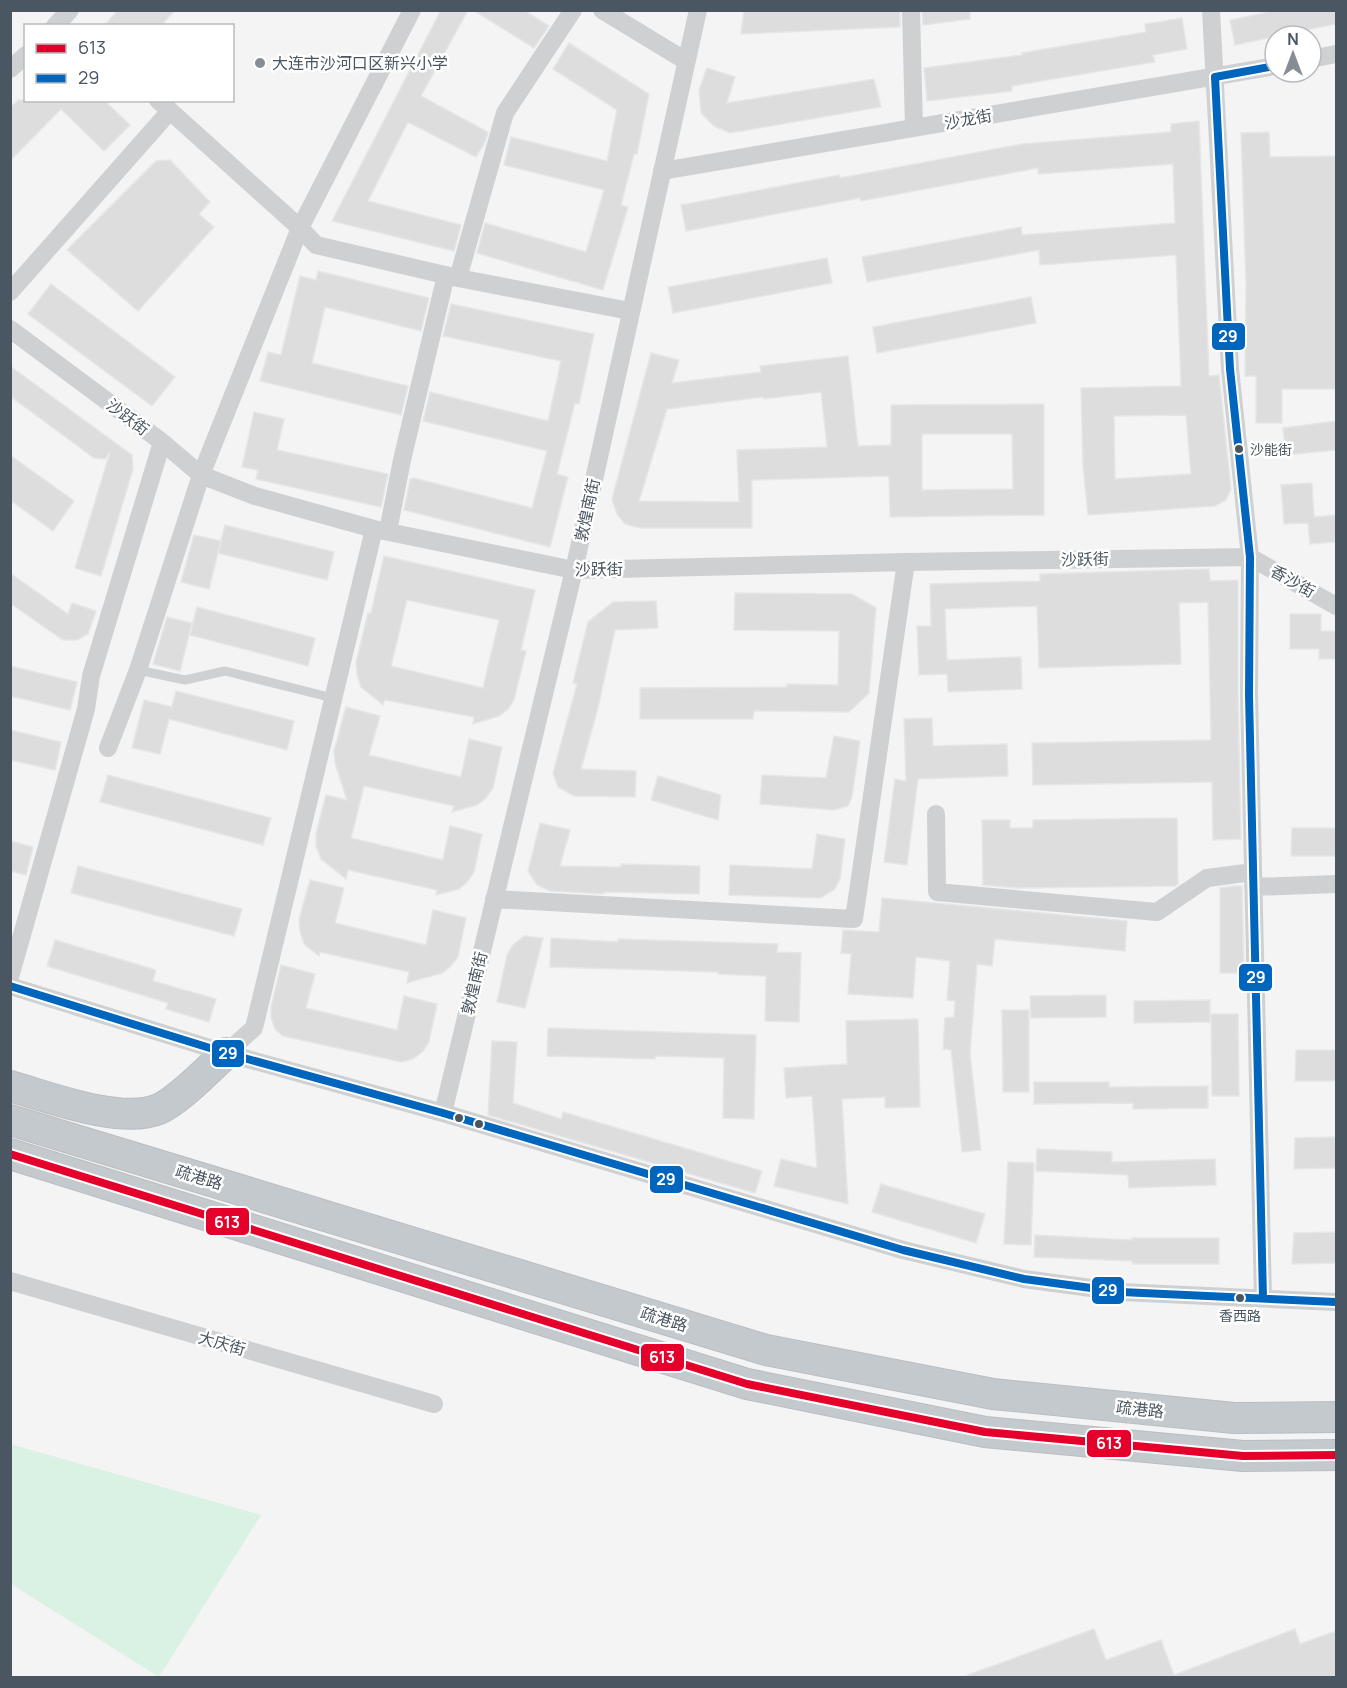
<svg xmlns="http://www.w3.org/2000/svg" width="1347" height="1688" font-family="Manrope,'Noto Sans SC',sans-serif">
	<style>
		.green { fill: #d9f2e3 }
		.building { fill: #ddddde; stroke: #e5e6e7; stroke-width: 1.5; fill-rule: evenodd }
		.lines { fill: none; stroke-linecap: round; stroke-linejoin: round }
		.trunk-casing { stroke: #b9bec3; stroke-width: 32 }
		.service { stroke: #ced0d2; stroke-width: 9 }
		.minor { stroke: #ced0d2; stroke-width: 18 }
		.trunk { stroke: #c4c9cd; stroke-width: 30 }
		.bus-1-casing { stroke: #fff; stroke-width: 12 }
		.bus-2-casing { stroke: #fff; stroke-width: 12 }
		.bus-1 { stroke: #e4002b; stroke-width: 8 }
		.bus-2 { stroke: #0065bd; stroke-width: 8 }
		.poi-dot { fill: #868d94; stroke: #fff; stroke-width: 2 }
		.bus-dot { fill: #4a5661; stroke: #fff; stroke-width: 2 }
		.labels { text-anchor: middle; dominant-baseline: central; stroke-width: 5; stroke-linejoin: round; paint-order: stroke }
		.bus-label { font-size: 14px; fill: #4a5661; stroke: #fff; text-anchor: start }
		.poi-label { font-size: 16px; fill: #4a5661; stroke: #fff; text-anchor: start }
		.street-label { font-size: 16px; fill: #4a5661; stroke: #fff }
		.line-badge { stroke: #fff; stroke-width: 2 }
		.badge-label { font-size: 16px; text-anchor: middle; font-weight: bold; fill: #fff }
	</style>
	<rect width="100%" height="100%" fill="#f4f4f4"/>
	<!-- green -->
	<path class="green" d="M10,1444L261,1515L159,1677L11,1584Z"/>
	<!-- building -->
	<path class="building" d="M118,10H175L161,26H104Z
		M441,10H468L421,96L488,132L485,142L476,157L408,122L368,201L461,225L454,251L332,221Z
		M473,10H524L549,26L534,48Z
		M744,10H900V27L741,34Z
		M922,10H970V19L923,25Z
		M1278,10H1336V24L1235,45L1230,20Z
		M1182,18L1187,49L1153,55L1155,62L1012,86V91L927,101L924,68L1022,55V53L1146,32L1145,24Z
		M569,43L649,94L637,154H634L621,205L628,207L603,290L477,253L485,223L586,252L604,190L504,165L511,137L607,161L617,110L553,69Z
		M707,68L735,77L727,103L874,79L881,107L730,133L714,126L701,113L699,90Z
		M18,100H104L130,125L104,151L61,109L10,161V108Z
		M1199,121L1209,376L1219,375L1231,489L1226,500L1215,506L1088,515L1083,467L1081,388L1181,386L1176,255L1040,265L1039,250L867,282L862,257L1021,227L1022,235L1175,223L1173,164L1038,174V168L861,201L860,198L686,231L681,205L839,175L840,178L1022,144L1171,132V124ZM1186,415L1191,474L1115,479L1114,416Z
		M1269,132L1270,157L1336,156V389H1282V423H1256V376H1245L1246,285L1241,133Z
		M170,160L210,202L199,214L214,227L138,311L67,250L156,161Z
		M827,258L832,283L673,313L668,287Z
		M318,271L429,298L421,331L325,307L312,363L408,386L401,415L260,381L268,352L281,355L300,276L316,280Z
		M51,284L175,377L152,406L28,314Z
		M1031,297L1036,323L877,353L873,327Z
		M451,304L594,334L579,404L575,403L557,474L568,477L550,547L404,510L410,479L414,478L532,508L547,451L423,421L430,392L548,421L561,361L443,336Z
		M651,353L679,360L672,383L761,372L760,366L848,356L858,446L891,445V405L1044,404V515L890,517L889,476L752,480V528H641L625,524L617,514L612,499ZM821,392L827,447L737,450L739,502L639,501L667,409L763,397L764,399ZM922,434H1012L1013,489L922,490Z
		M10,366L132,455L133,469L101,576L75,568L110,452L105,459L94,458L10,396Z
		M254,412L284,419L277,450L388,474L381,507L256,479L258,470L242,467Z
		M1336,421V450L1286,455L1283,428Z
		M10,455L74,501L53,531L10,500Z
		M1312,483L1314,517L1336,515V542L1310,544L1308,523L1284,524L1281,485Z
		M225,525L334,552L327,580L218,553Z
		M194,535L221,541L209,589L181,582Z
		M384,556L535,590L521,650L526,651L514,700L508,709L499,716L473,724L474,717L385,700L383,705L361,687L357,674L356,662L368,613H371ZM407,600L499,620L483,688L391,666Z
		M1209,569L1210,581L1238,580V695L1241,839L1213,840L1212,782L1033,785L1032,743L1211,740L1208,602L1179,603L1181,664L1039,668L1037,606L945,609L947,660L1021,657L1022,689L948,692L947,674L919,675L917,626H931L930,584L1040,581V574Z
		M10,573L68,614L72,603L96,611L88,634L77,640H63L10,603Z
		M735,593L852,594L876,608L869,693L849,712L754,711L753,719H640V688L787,687V684L838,685L839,631L734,630Z
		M656,601L658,628L615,630L598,708L581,769L636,771L635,797L574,796L558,787L553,773L577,684L573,683L588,622L613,602Z
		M197,607L315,638L308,666L190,635Z
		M1290,614H1321V631H1336V659H1319V649H1290Z
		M167,617L192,623L180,671L153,664Z
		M10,666L77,682L70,710L10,696Z
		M176,691L294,721L287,750L169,719L160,754L132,748L144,700L172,707L171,710Z
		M346,707L380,716L369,755L461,777L469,739L502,747L493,788L486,798L477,805L452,812L454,806L364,786L351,838L443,860L450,826L482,834L474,872L468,881L459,889L436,895L437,890L348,870L346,879L321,859L316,846V834L326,795L347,800L335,763L334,751Z
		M932,718L933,746L1007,744L1008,776L918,779L907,865L884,862L895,779L906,781L904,719Z
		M10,730L61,742L55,770L10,760Z
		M834,736L860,741L852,797L848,806L834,810L760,804L762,775L826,778Z
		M108,775L271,818L263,845L100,802Z
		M658,776L721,795L718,820L651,800Z
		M1177,818L1178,884L1175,886L1018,888L983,885L982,820H1010V828H1033V820Z
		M540,823L570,830L560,866L621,867V864L700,866L699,894L604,892V894L550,891L537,885L528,871Z
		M1292,828H1336V856H1291Z
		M817,834L845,839L840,879L834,890L820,898L729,895L730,865L812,869Z
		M10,841L33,847L26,875L10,871Z
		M78,866L242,909L234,936L71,893Z
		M310,880L344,888L335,923L426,945L433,910L466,918L458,957L451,966L442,973L407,983L409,972L320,952L319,956L304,944L300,931L299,919Z
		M1234,886H1242L1244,973H1220V888Z
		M882,898L1127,921L1125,951L995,939L992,966L977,964L970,1054L981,1150L962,1152L951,1050L943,1049L945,1018L954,1017L955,1001L947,1000L950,961L916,957L913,998L848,994L851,954L841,953L843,930L879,932Z
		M524,936L543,938L525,1008L497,1002L507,955L513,945Z
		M551,938L618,942V939L778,944L777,952L801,953L799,1022L765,1021L766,976L718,974V972L550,967Z
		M55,940L156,970L153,981L216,999L209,1022L166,1009L168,1003L47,966Z
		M281,965L315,974L306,1008L397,1030L404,996L437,1004L429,1042L423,1051L413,1059L401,1062L283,1036L275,1029L271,1017V1007Z
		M1106,995V1017L1031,1018L1030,996Z
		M1210,1000V1022L1134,1023V1001Z
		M1002,1010H1029V1092H1003Z
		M1211,1014H1238L1239,1096H1212Z
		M918,1019L920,1107L885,1108V1097L842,1099L848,1204L774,1186L781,1159L817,1168L812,1096L786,1098L784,1068L847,1064L846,1021Z
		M548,1028L756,1035L754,1119L723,1118L724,1058L656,1056L655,1059L547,1056Z
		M492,1041L517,1042L513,1103L561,1119L563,1112L762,1171L755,1193L488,1115Z
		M1296,1050H1336V1081H1295Z
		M1034,1082H1109V1087L1208,1086V1108L1133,1109V1103L1034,1104Z
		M1336,1137V1168L1294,1169L1295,1138Z
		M1037,1149L1112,1152V1162L1215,1159L1216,1185L1129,1188L1128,1175L1036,1171Z
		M1008,1162L1034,1163L1031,1245L1004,1244Z
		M881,1184L985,1214L976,1243L872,1212Z
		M1336,1232V1263L1292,1264L1294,1233Z
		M1035,1235L1132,1240V1238H1219V1264H1132V1261L1034,1257Z
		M1094,1629L1106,1660L1161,1640L1174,1675L1295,1629L1300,1644L1336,1631V1677H965V1676Z"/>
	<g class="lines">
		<defs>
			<path id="trunk" d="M10,1086C49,1097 121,1125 159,1109C178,1101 210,1068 226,1053
				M10,1120L766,1350L993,1394L1234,1418L1336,1417
				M10,1154L747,1384L985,1432L1243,1456L1336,1455"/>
		</defs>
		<!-- trunk casing -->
		<use href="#trunk" class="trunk-casing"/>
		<!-- service -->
		<path class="service" d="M138,670L185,680L225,671L333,698"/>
		<!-- minor -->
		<path class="minor" d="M602,10L686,61
			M911,10L914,128
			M1211,10L1230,369L1250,557L1249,695L1263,1298
			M55,26L70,10
			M1311,59L1336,54
			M10,69L26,55
			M158,100L300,228L316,245L458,278L630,311
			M662,171L1275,66
			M458,278L505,113L573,10
			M10,292L170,111
			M10,329L162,442L201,475L255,496L374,529L574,570L906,562L1250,557L1336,606
			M388,531L402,460L446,275
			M108,748L138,670L201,475L300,228L412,10
			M936,814L937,892L1157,912L1207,878L1253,872
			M1253,887L1336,884
			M494,899L854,919L906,562
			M10,977L86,709L91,676L162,442
			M10,986L226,1053L443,1113L903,1250L1024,1279L1121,1292L1336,1302
			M226,1053L254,1028L374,529
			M443,1113L574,570L698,10
			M10,1281L434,1404"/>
		<!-- trunk -->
		<use href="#trunk" class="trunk"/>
		<defs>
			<path id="bus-1" d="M10,1154L747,1384L985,1432L1243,1456L1336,1455"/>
			<path id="bus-2" d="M10,986L226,1053L443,1113L903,1250L1024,1279L1121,1292L1336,1302
				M1263,1298L1249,695L1250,557L1230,369L1215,77L1275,66"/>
		</defs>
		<!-- bus-1 casing -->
		<use href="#bus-1" class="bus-1-casing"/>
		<!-- bus-2 casing -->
		<use href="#bus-2" class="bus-2-casing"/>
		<!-- bus-1 -->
		<use href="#bus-1" class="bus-1"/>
		<!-- bus-2 -->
		<use href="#bus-2" class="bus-2"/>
	</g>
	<!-- markers -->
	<circle class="poi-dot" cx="260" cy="63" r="6"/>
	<g class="bus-dot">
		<circle cx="1239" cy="449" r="5"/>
		<circle cx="459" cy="1118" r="5"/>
		<circle cx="479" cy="1124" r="5"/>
		<circle cx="1240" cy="1298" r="5"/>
	</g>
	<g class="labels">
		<!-- bus labels -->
		<g class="bus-label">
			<text x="1250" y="449">沙能街</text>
			<text x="1240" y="1315" text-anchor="middle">香西路</text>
		</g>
		<!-- poi labels -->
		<g class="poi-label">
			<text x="272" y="63">大连市沙河口区新兴小学</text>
		</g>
		<!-- street labels -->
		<g class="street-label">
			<text transform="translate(968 119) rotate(-10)">沙龙街</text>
			<text transform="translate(128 417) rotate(37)">沙跃街</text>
			<text transform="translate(587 510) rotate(-78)">敦煌南街</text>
			<text transform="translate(1085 559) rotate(-1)">沙跃街</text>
			<text x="599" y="569">沙跃街</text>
			<text transform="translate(1293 581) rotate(29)">香沙街</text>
			<text transform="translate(474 983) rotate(-77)">敦煌南街</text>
			<text transform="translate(199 1177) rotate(17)">疏港路</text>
			<text transform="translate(664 1319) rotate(17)">疏港路</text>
			<text transform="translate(222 1343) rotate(16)">大庆街</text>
			<text transform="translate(1140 1409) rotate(6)">疏港路</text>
		</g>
	</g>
	<g class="line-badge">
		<rect x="1211" y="322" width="35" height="29" rx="6" fill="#0065bd"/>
		<rect x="1238" y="963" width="35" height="29" rx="6" fill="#0065bd"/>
		<rect x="211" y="1039" width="34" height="29" rx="6" fill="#0065bd"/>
		<rect x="649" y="1165" width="35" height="29" rx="6" fill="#0065bd"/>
		<rect x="205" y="1207" width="45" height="29" rx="6" fill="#e4002b"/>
		<rect x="1091" y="1276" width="34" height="29" rx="6" fill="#0065bd"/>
		<rect x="640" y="1343" width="45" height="29" rx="6" fill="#e4002b"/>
		<rect x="1086" y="1429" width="46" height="29" rx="6" fill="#e4002b"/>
	</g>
	<g class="badge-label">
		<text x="1228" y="342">29</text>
		<text x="1256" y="983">29</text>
		<text x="228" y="1059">29</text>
		<text x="666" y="1185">29</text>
		<text x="227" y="1228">613</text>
		<text x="1108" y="1296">29</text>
		<text x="662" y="1363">613</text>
		<text x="1109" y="1449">613</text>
	</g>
	<!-- border -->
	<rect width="1347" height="1688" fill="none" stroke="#4a5661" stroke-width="24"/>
	<!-- legend -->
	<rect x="24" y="24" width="210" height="78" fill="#ffffff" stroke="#b7bbc0" stroke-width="1.5"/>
	<rect x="36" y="44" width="30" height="9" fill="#e4002b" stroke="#b7bbc0" stroke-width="1.5"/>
	<text x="78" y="54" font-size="18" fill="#4a5661">613</text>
	<rect x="36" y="74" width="30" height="9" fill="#0065bd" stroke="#b7bbc0" stroke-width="1.5"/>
	<text x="78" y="84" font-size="18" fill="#4a5661">29</text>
	<!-- north arrow -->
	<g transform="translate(1293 54)"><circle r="28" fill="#ffffff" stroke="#b7bbc0" stroke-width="1.5"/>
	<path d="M0-4.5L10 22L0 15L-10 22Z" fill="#868d94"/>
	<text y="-9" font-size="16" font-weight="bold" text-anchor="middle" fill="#4a5661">N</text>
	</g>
</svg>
